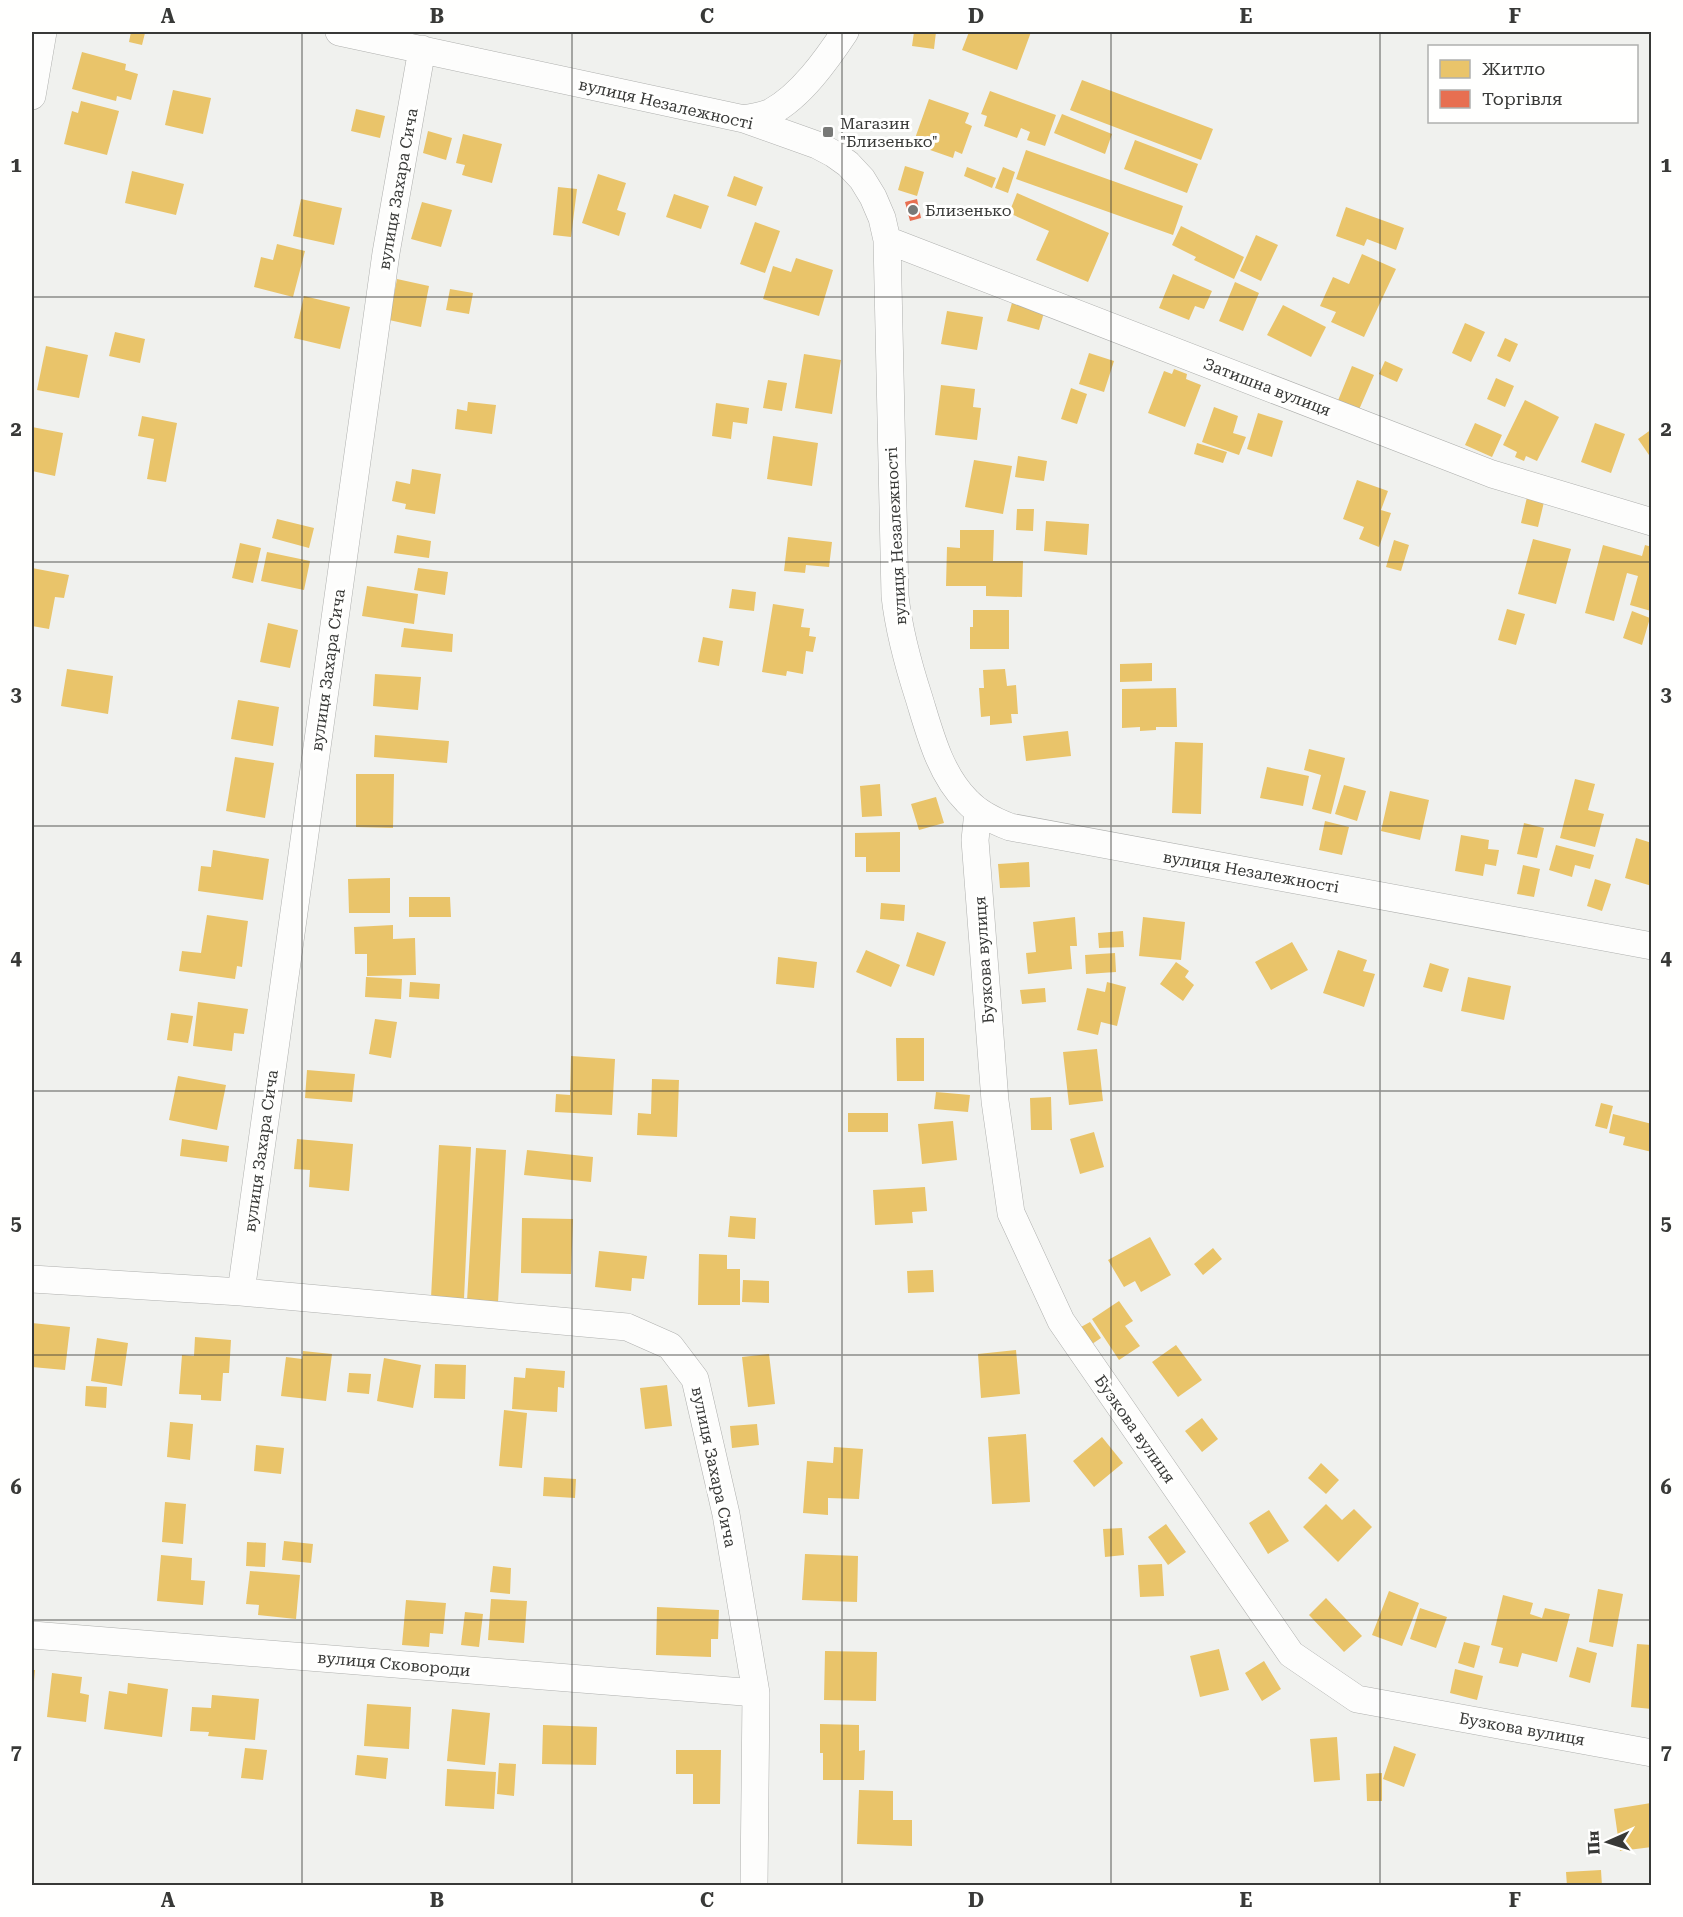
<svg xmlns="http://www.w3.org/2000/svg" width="1683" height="1917" font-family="'Roboto Serif',serif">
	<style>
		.homes { fill: #e9c46a }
		.shops { fill: #e76f51 }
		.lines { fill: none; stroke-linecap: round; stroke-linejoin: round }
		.street-casing { stroke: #afb0ae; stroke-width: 28 }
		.street { stroke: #fdfdfc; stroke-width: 27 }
		.grid { fill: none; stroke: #383937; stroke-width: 1.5; stroke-opacity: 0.55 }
		.poi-dot { fill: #787977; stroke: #fffffe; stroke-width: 2 }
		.labels { text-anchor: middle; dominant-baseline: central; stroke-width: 6; stroke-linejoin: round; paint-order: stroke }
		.street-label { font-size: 16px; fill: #383937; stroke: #fffffe }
		.poi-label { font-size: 16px; fill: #383937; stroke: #fffffe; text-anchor: start }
		.neatline { fill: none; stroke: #383937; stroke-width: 2 }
		.grid-label { font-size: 20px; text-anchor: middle; font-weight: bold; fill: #383937 }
	</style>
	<rect width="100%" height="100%" fill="#f0f1ee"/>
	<!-- homes -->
	<path class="homes" d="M131,32L145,33L142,45L129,42Z
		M914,32H936L934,49L912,46Z
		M969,32H1031L1017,70L962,50Z
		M82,52L126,64L125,70L138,74L131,100L117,96L116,101L72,89Z
		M1082,80L1213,129L1201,160L1070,110Z
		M173,90L211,98L203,134L165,125Z
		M990,91L1056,115L1045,146L1027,140L1030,132L1021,128L1017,138L984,126L987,116L981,114Z
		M929,99L969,113L965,123L972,126L962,154L955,151L953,158L913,144Z
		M81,101L119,111L107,155L64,144L72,111L78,113Z
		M356,109L385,116L380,138L351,131Z
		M1062,114L1112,134L1105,154L1054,133Z
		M428,131L452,138L446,160L423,153Z
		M463,134L502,144L492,183L462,175L465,165L456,163Z
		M1135,140L1198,164L1187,193L1124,169Z
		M1026,150L1183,206L1173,235L1016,179Z
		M905,166L924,172L917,196L898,190Z
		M967,167L996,178L992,188L964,176Z
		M1003,167L1015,172L1008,193L995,188Z
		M132,171L184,184L176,215L125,203Z
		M598,174L626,183L617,210L626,213L619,236L582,223Z
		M734,176L763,187L756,206L727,196Z
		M558,187L577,189L571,237L553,235Z
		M1017,193L1109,233L1088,282L1036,260L1049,231L1009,213Z
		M674,194L709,206L701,229L666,217Z
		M301,199L342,208L334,245L293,236Z
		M422,202L452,210L441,247L411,239Z
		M1346,207L1404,228L1396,250L1367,239L1364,246L1336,236Z
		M755,222L780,231L765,273L740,264Z
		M1181,226L1244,257L1234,279L1194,260L1196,257L1172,245Z
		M1256,235L1278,245L1261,281L1240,271Z
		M277,244L305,251L293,297L254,287L261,257L273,260Z
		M1362,254L1396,269L1364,337L1331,322L1336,312L1320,306L1333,277L1349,284Z
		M796,258L833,270L819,316L763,299L773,266L791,272Z
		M1173,274L1212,291L1204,309L1195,306L1189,320L1159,308Z
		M397,279L429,286L421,327L389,320Z
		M1235,282L1259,293L1243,331L1219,321Z
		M450,289L473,293L469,314L446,310Z
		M304,296L350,307L340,349L294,338Z
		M1013,299L1045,309L1039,330L1007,321Z
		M1283,305L1326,327L1311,357L1267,335Z
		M947,311L983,317L977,350L941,344Z
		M1465,323L1485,332L1471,362L1452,353Z
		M115,332L145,339L140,363L109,356Z
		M1505,338L1518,344L1510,362L1497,356Z
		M46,346L88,355L79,398L37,390Z
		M1089,353L1114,361L1104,392L1079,384Z
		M804,354L841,360L832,414L795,408Z
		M1385,361L1403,369L1397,382L1379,374Z
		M1352,366L1374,375L1358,412L1337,403Z
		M1174,369L1187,374L1186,379L1201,385L1185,427L1148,413L1164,371L1172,374Z
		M1496,378L1514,386L1505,407L1487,399Z
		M768,380L787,383L782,411L763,408Z
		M941,385L975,389L973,407L981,408L977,440L935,435Z
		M1071,388L1087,394L1077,424L1061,419Z
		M1525,400L1559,417L1537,461L1526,456L1524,461L1515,457L1517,452L1503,445Z
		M468,402L496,405L492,434L455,429L457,409L467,411Z
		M716,403L749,408L747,424L733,422L731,439L712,436Z
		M1214,407L1238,416L1233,433L1246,437L1239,455L1202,442Z
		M1258,413L1283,421L1272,457L1247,449Z
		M142,416L177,423L166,482L147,479L154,439L138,436Z
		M1475,423L1502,435L1492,457L1465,445Z
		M1595,423L1625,434L1611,473L1581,462Z
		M32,427L63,433L55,476L32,471Z
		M1652,429V454L1649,455L1638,439Z
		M773,436L818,443L812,486L767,479Z
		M1197,443L1227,452L1223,463L1194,454Z
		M1018,456L1047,461L1044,481L1015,477Z
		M974,460L1012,466L1003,514L965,507Z
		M412,469L441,474L435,514L405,509L406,504L392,501L396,481L410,484Z
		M1357,480L1388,491L1381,510L1391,513L1379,547L1359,539L1364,527L1343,519Z
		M1527,497L1544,502L1538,527L1521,523Z
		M1017,509H1034L1033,531L1016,530Z
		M277,519L314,528L309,548L272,538Z
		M1046,521L1089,524L1087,555L1044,551Z
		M960,530H994L993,561H1023L1022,597L986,596V586H946L947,547L960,548Z
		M397,535L431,541L429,558L394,553Z
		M788,537L832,542L829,567L806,565L805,573L784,571Z
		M1533,539L1571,549L1556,604L1518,594Z
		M1394,540L1409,545L1401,571L1386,567Z
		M240,543L261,548L253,583L232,578Z
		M1603,545L1642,556L1645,545L1652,547L1651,611L1630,605L1638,576L1627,573L1614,621L1585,613Z
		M267,552L310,561L304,590L261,581Z
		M32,568L69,575L64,598L55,597L49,629L32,626Z
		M418,568L448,572L445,595L414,590Z
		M367,586L418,594L414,624L362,616Z
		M732,589L756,592L754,611L729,608Z
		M773,604L804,609L801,627L810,628L809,636L816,637L813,652L806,651L803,674L787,671L786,676L762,672Z
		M1507,609L1525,614L1516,645L1498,640Z
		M973,610H1009V649H970V627H973Z
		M1632,611L1650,618L1642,645L1623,638Z
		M268,623L298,630L290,668L260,662Z
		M404,628L453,634L452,652L401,647Z
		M703,637L723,641L719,666L698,662Z
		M1152,663V681L1120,682V664Z
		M67,669L113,676L108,714L61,706Z
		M1005,669L1007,686L1016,685L1018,714H1011L1012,723L990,725V716L981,717L979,688H984L983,670Z
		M375,674L421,677L418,710L373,706Z
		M1176,688L1177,727H1156V730L1140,731V727L1122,728V689Z
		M238,700L279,707L273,746L231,739Z
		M1068,731L1071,756L1026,761L1023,736Z
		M375,735L449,741L447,763L374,757Z
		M1175,742L1203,743L1201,814L1172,813Z
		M1309,749L1345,758L1331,814L1312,809L1321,775L1304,770Z
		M235,757L274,763L265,818L226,811Z
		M1267,767L1309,776L1303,806L1260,798Z
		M356,774H394L393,828L356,827Z
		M1575,779L1595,784L1588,810L1604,814L1595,847L1560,838Z
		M880,784L882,816L862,817L860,786Z
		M1344,785L1366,791L1357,821L1335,814Z
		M1390,791L1429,800L1420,840L1381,831Z
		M936,797L944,823L919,830L911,804Z
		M1325,821L1349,827L1342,855L1319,850Z
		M1524,823L1544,828L1537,858L1517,854Z
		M900,832V872H866V857H855V833Z
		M1461,835L1489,840L1488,849L1499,850L1496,866L1485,864L1483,876L1455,871Z
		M1636,838L1652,843V886L1625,878Z
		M1556,845L1594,855L1590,869L1575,865L1572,877L1549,870Z
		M213,850L269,859L263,900L198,891L201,866L211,867Z
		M1029,862L1030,887L1000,888L998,864Z
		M1523,865L1540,869L1534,897L1517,894Z
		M390,878V913H349L348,879Z
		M1595,879L1611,884L1602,911L1587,906Z
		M409,897H450L451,917H409Z
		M881,903L905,905L904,921L880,919Z
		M207,915L248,921L242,967L237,966L235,979L179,971L182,951L201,953Z
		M1075,917L1077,946H1070L1072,969L1028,974L1026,953L1036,952L1033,922Z
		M1143,917L1185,922L1181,960L1139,956Z
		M393,925V939L415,938L416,975L367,976V954H355L354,927Z
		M1123,931L1124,947L1099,948L1098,933Z
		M917,932L946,942L934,976L906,966Z
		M1292,942L1308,970L1271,990L1255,962Z
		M866,950L900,965L891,987L856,972Z
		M1338,950L1367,960L1363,971L1375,974L1364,1007L1323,993Z
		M1115,953L1116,972L1086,974L1085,955Z
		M778,957L817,962L814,988L776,984Z
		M1176,962L1189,971L1185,977L1194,985L1183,1001L1160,984Z
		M1430,963L1449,969L1442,992L1423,987Z
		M366,977L402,979L401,999L365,997Z
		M1468,977L1511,986L1504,1020L1461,1011Z
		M410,982L440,984L439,999L409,997Z
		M1107,982L1126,987L1117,1026L1101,1022L1098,1035L1077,1030L1087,988L1105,992Z
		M1045,988L1046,1002L1022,1004L1020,990Z
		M198,1002L248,1009L244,1034L234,1033L232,1051L193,1046Z
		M171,1013L193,1016L188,1043L167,1040Z
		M375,1019L397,1022L391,1058L369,1054Z
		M896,1038H924V1081H897Z
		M1097,1049L1103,1101L1069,1105L1063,1052Z
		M571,1056L615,1059L612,1115L555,1112L556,1094L570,1095Z
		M307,1070L355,1074L352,1102L305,1098Z
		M178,1076L226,1085L217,1130L169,1120Z
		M652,1079L679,1080L677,1137L637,1135L638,1113L651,1114Z
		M936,1092L970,1095L968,1112L934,1109Z
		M1051,1097L1052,1130H1031L1030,1098Z
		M1601,1103L1613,1106L1607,1129L1595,1126Z
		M848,1113H888V1132H848Z
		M1613,1114L1652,1124V1152L1623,1145L1625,1137L1609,1133Z
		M953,1121L957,1160L922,1164L918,1124Z
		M1094,1132L1104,1167L1080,1174L1070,1139Z
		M182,1139L229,1146L227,1162L180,1156Z
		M297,1139L353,1144L349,1191L309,1187L310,1170L294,1169Z
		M439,1145L471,1147L464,1299L431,1298Z
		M476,1148L506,1150L498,1303L467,1301Z
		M527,1150L593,1157L591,1182L524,1175Z
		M925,1187L927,1211L912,1212L913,1223L875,1225L873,1190Z
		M730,1216L756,1218L755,1239L728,1237Z
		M522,1218L573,1219L571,1274L521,1273Z
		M1150,1237L1171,1275L1141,1292L1135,1281L1124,1287L1108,1260Z
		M1213,1248L1222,1259L1203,1275L1194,1264Z
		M599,1251L647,1256L644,1279L632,1278L631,1291L595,1287Z
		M699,1254L727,1255V1269H740V1305H698Z
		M933,1270L934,1292L908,1293L907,1271Z
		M743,1280L769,1281V1303L742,1302Z
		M1119,1301L1133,1321L1125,1326L1140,1346L1119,1360L1092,1319Z
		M1090,1322L1101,1338L1092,1344L1081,1327Z
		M32,1323L70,1327L65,1370L32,1367Z
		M195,1337L231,1340L229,1373H223L221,1401L201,1400V1395L179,1394L182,1355L194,1356Z
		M97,1338L128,1343L122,1386L91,1381Z
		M1176,1345L1202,1380L1178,1397L1152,1362Z
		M1016,1350L1020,1394L981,1398L978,1354Z
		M303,1351L332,1354L326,1401L281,1396L286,1357L302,1359Z
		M769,1354L775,1404L748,1407L742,1357Z
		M384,1358L421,1365L413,1408L377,1401Z
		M435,1364L466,1365L465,1399L434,1398Z
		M526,1368L565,1371L564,1388L558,1387L557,1412L512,1409L514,1377L525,1378Z
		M349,1373L371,1374L369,1394L347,1392Z
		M667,1385L672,1426L645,1429L640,1388Z
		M86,1386L107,1387L106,1408L85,1406Z
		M504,1410L527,1413L522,1468L499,1466Z
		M1202,1418L1218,1439L1202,1452L1185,1431Z
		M170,1422L193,1424L190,1460L167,1457Z
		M757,1424L759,1445L732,1448L730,1426Z
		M1026,1434L1030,1502L992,1504L988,1437Z
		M1102,1437L1123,1463L1094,1487L1073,1461Z
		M256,1445L284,1448L281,1474L254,1471Z
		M834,1447L863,1449L859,1499L828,1498V1515L803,1513L807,1461L833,1463Z
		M1321,1463L1339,1480L1326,1494L1308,1478Z
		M544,1477L576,1479L575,1498L543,1496Z
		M165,1502L186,1504L183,1544L162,1542Z
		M1326,1504L1342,1520L1354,1509L1372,1527L1338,1562L1303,1527Z
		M1269,1510L1289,1541L1268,1554L1249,1523Z
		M1166,1524L1186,1552L1168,1565L1148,1537Z
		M1122,1528L1124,1555L1105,1557L1103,1529Z
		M284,1541L313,1544L311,1563L282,1560Z
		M247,1542L266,1543L265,1567L246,1566Z
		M805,1554L858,1556L857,1602L802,1600Z
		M161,1555L192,1558L191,1580L205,1581L203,1605L157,1601Z
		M1162,1564L1164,1596L1140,1597L1138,1565Z
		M493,1566L511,1568L510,1594L490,1592Z
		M250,1571L300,1575L296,1619L258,1615L259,1605L246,1604Z
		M1598,1589L1623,1594L1613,1647L1589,1642Z
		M1389,1591L1419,1603L1402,1646L1372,1635Z
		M1503,1595L1533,1603L1530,1614L1542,1618L1545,1608L1570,1614L1557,1662L1522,1653L1518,1667L1499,1663L1503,1648L1491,1645Z
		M1326,1598L1362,1636L1344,1652L1309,1615Z
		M491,1599L527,1601L524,1643L488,1640Z
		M406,1600L446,1603L443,1634L430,1633L429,1647L402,1645Z
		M657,1607L719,1610L718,1639H711V1657L656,1655Z
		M1420,1608L1447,1617L1436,1648L1410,1639Z
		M465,1612L483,1614L479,1647L461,1645Z
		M1464,1642L1480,1646L1474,1668L1458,1663Z
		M1637,1644L1652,1645V1709L1631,1707Z
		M1577,1647L1597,1653L1590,1683L1569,1677Z
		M1219,1649L1229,1690L1200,1697L1190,1656Z
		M825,1651L877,1652L876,1701L824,1700Z
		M1264,1661L1281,1689L1262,1701L1245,1673Z
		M1455,1669L1483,1676L1477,1700L1450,1693Z
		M32,1670H35L33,1692H32Z
		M52,1673L82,1677L80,1693L89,1695L86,1722L47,1717Z
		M128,1683L168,1689L162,1737L104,1729L109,1691L127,1694Z
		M212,1695L259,1699L255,1740L208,1736L209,1732L190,1731L192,1707L211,1708Z
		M367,1704L411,1707L409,1749L364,1746Z
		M452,1709L490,1713L485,1765L447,1761Z
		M820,1724L859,1725V1751L865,1750L864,1780H823V1753H820Z
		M543,1725L597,1727L596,1765L542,1764Z
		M1337,1737L1340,1780L1314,1782L1310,1739Z
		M1394,1746L1416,1754L1404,1787L1383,1779Z
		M245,1748L267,1750L263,1780L241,1778Z
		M676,1750H721L720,1804H693V1774H676Z
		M357,1755L388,1758L386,1779L355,1775Z
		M499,1763L516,1764L514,1796L497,1794Z
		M447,1769L496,1772L494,1809L445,1806Z
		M1382,1773V1801H1367L1366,1774Z
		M859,1790L893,1791V1820H912V1846L857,1844Z
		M1651,1803L1652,1847L1620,1851L1614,1809Z
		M1601,1870L1602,1886H1567L1566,1872Z"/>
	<!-- shops -->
	<path class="shops" d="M917,199L921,218L910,221L905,202Z"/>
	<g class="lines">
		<defs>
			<path id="street" d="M339,32L744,119L817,145L834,154L848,164L862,179L873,197L882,218L887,240L895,596C899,632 908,664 919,698C930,734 940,774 967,801C979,814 994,821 1010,827L1652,946
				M32,96L43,32
				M744,119C753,117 763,116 771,112C801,96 827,59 845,32
				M887,240L1492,474L1652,522
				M978,812L975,840L995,1101L1011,1213L1061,1321L1291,1654L1357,1699L1652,1753
				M32,1279L241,1292L627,1327L670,1346L695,1379L726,1514L756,1693L754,1886
				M241,1292L386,253L422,49
				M32,1635L756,1693"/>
		</defs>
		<!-- street casing -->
		<use href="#street" class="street-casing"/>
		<!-- street -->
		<use href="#street" class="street"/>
	</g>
	<!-- grid -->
	<path class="grid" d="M302,32V1886M572,32V1886M842,32V1886M1111,32V1886M1380,32V1886M32,297H1652M32,562H1652M32,826H1652M32,1091H1652M32,1355H1652M32,1620H1652"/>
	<!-- markers -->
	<g class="poi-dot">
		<rect x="822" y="126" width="12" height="12" rx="3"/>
		<circle cx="913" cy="210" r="6"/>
	</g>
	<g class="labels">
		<!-- street labels -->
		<g class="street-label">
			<text transform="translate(666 104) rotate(13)">вулиця Незалежності</text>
			<text transform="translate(398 189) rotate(-80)">вулиця Захара Сича</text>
			<text transform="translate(1267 387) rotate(21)">Затишна вулиця</text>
			<text transform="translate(896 536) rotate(-93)">вулиця Незалежності</text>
			<text transform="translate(328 670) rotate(-82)">вулиця Захара Сича</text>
			<text transform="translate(1251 872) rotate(10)">вулиця Незалежності</text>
			<text transform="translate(984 960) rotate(-94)">Бузкова вулиця</text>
			<text transform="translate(261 1151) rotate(-82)">вулиця Захара Сича</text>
			<text transform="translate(1135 1429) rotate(55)">Бузкова вулиця</text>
			<text transform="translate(714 1467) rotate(78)">вулиця Захара Сича</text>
			<text transform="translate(394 1664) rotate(5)">вулиця Сковороди</text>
			<text transform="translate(1522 1729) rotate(10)">Бузкова вулиця</text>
		</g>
		<!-- poi labels -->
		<g class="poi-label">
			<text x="840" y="123">Магазин<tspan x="840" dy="18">"Близенько"</tspan></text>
			<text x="925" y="210">Близенько</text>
		</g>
	</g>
	<!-- border -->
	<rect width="1683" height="1917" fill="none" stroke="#fffffe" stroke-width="66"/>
	<!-- legend -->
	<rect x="1428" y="45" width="210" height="78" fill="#fffffe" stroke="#afb0ae" stroke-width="1.5"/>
	<rect x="1440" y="60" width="30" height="18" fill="#e9c46a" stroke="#afb0ae" stroke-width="1.5"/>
	<text x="1482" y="75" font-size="18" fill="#383937">Житло</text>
	<rect x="1440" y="90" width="30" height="18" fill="#e76f51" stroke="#afb0ae" stroke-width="1.5"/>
	<text x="1482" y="105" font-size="18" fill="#383937">Торгівля</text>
	<!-- north arrow -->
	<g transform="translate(1608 1842) rotate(267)" stroke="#fffffe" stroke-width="4.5" paint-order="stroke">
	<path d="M0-4.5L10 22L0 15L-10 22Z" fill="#383937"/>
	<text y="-9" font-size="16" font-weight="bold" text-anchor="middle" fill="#383937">Пн</text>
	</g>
	<rect x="33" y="33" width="1617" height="1851" class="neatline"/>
	<g class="grid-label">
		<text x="168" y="23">A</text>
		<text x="437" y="23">B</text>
		<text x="707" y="23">C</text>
		<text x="976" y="23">D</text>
		<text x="1246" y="23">E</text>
		<text x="1515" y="23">F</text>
		<text x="16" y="172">1</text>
		<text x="1666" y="172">1</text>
		<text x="16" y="436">2</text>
		<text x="1666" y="436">2</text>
		<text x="16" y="701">3</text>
		<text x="1666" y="701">3</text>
		<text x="16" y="965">4</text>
		<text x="1666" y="965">4</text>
		<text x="16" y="1230">5</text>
		<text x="1666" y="1230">5</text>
		<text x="16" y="1494">6</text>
		<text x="1666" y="1494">6</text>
		<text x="16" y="1759">7</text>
		<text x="1666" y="1759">7</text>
		<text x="168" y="1907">A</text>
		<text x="437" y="1907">B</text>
		<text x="707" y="1907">C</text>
		<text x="976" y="1907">D</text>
		<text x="1246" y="1907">E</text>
		<text x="1515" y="1907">F</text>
	</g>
</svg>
